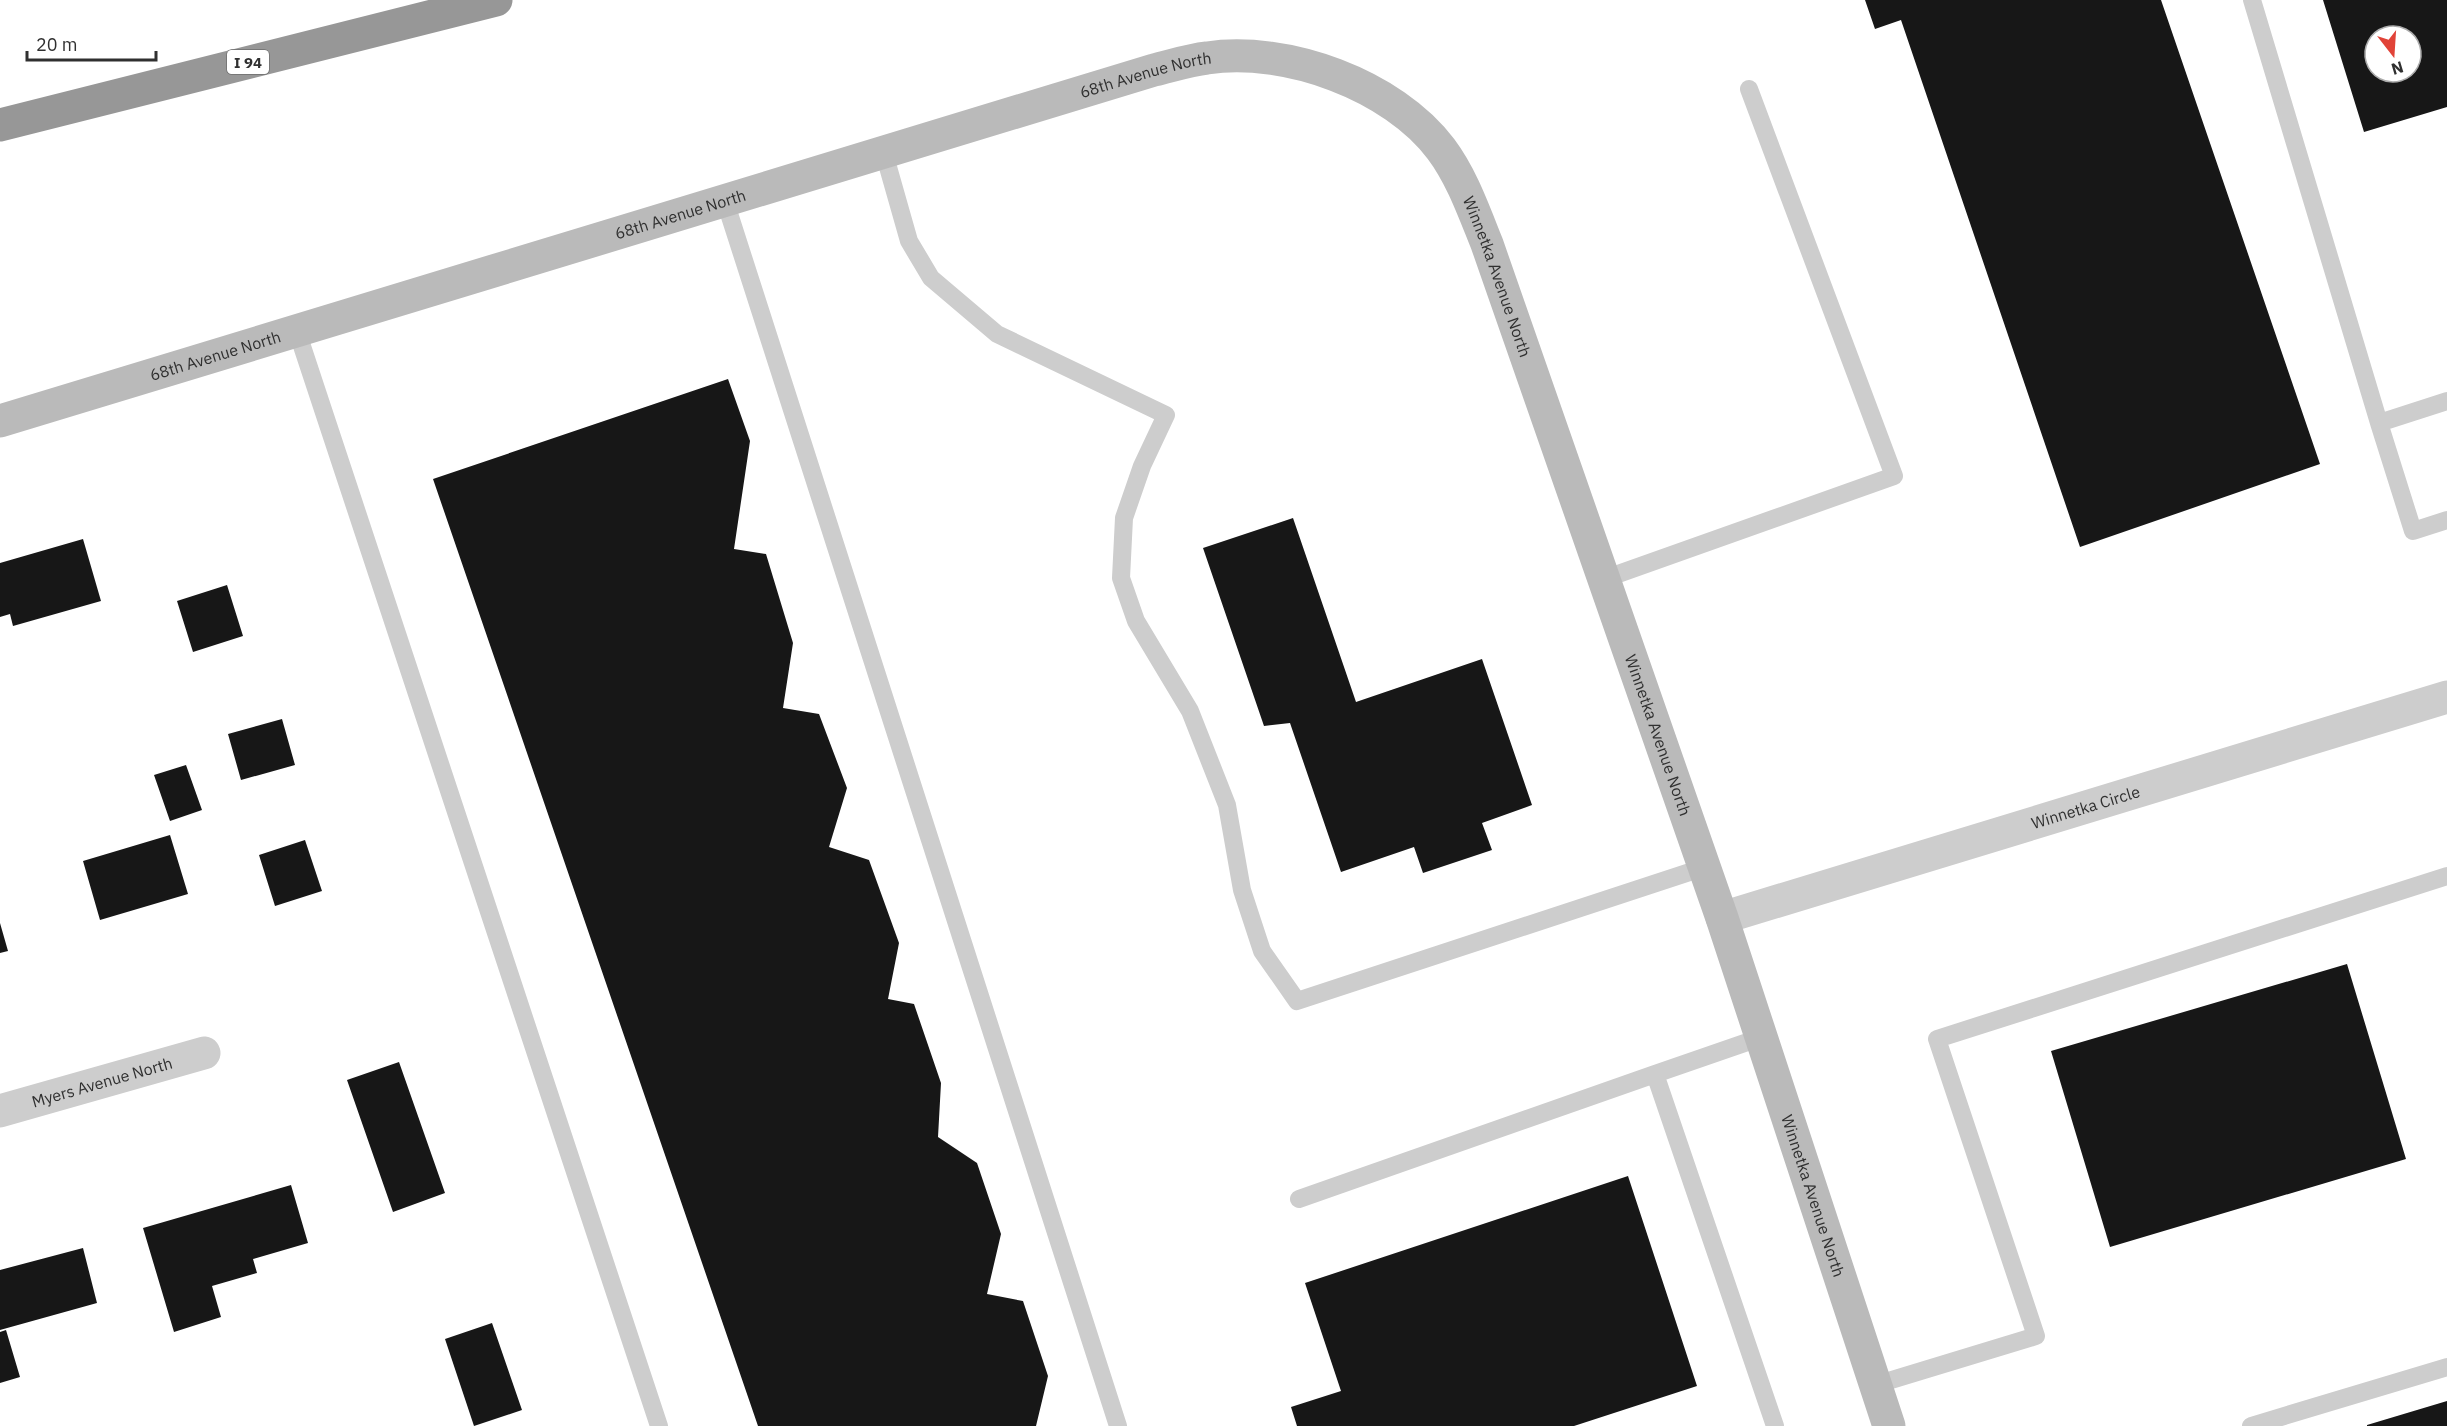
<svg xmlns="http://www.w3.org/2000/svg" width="2447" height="1426" font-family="'IBM Plex Sans',sans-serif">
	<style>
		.building { fill: #171717; fill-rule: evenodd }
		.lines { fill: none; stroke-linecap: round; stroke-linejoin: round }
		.lane { stroke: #cdcdcd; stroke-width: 18 }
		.street { stroke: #cdcdcd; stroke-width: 33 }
		.secondary { stroke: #bababa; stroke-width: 33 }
		.highway { stroke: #979797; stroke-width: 33 }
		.labels { text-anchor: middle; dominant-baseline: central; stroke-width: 6; stroke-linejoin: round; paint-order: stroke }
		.shield { fill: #fff; stroke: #6e6e6e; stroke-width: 1.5 }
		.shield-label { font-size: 15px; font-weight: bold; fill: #303030 }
		.street-label { font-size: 16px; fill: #303030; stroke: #fff }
	</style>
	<rect width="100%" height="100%" fill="#fff"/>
	<!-- building -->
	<path class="building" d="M1865,0H2161L2320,464L2080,547L1901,20L1875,29Z
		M2323,0H2447V107L2364,132ZM2375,36H2411V72H2375Z
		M728,379L750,441L734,549L766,554L793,643L783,708L819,714L847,788L829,847L869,860L899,943L888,999L914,1004L941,1083L938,1137L977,1163L1001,1234L987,1294L1023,1301L1048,1376L1036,1426H758L433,479Z
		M1293,518L1356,702L1482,659L1532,805L1482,823L1492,850L1423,873L1414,847L1341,872L1290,723L1264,726L1203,548Z
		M83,539L101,601L13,626L10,614L0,617V563Z
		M227,585L243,636L193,652L177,601Z
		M282,719L295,765L241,780L228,734Z
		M186,765L202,810L170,821L154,775Z
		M170,835L188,894L100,920L83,861Z
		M305,840L322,891L275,906L259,855Z
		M0,923L8,951L0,953Z
		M2347,964L2406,1159L2110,1247L2051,1051Z
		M399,1062L445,1193L393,1212L347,1080Z
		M1628,1176L1697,1386L1574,1426H1297L1291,1407L1341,1391L1305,1283Z
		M291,1185L308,1243L253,1259L257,1273L212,1286L221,1317L174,1332L143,1228Z
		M83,1248L97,1303L0,1330V1270Z
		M492,1323L522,1410L474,1426L445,1339Z
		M6,1330L20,1377L0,1383V1332Z
		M2447,1401V1426H2367V1425Z"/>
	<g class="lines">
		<!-- lane -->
		<path class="lane" d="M2252,0L2379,423
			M884,153L909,241L931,278L997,334L1166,415L1142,466L1124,518L1121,578L1136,621L1190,711L1227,805L1242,890L1262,951L1297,1001L1705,867
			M725,201L1118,1426
			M297,331L659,1426
			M2447,401L2379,423L2413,531L2447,520
			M1604,579L1894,476L1749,89
			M1762,1037L1655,1074L1775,1426
			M1299,1199L1655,1074
			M1875,1385L2036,1336L1937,1039L2447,876
			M2251,1426L2447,1367"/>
		<!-- street -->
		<g class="street">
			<path id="s1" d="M1722,918L2447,697"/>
			<path id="s2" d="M0,1111L204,1053"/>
		</g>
		<!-- secondary -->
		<path class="secondary" id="s3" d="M0,421L1154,70C1171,66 1189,60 1207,58C1286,46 1393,85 1441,149C1462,177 1474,212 1487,244L1722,918L1889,1426"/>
		<!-- highway -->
		<path class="highway" d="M0,125L496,0"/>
	</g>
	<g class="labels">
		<!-- shield labels -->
		<rect class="shield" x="227" y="50" width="42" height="24" rx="4.5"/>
		<g class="shield-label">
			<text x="248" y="62">I 94</text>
		</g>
		<!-- street labels -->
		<g class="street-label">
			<text stroke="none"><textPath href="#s3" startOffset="1197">68th Avenue North</textPath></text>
			<text stroke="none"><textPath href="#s3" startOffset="711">68th Avenue North</textPath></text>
			<text stroke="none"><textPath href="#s3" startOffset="1662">Winnetka Avenue North</textPath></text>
			<text stroke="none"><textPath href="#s3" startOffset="225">68th Avenue North</textPath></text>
			<text stroke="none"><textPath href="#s3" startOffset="2148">Winnetka Avenue North</textPath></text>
			<text stroke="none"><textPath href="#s1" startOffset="380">Winnetka Circle</textPath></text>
			<text stroke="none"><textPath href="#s2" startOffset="106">Myers Avenue North</textPath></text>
			<text stroke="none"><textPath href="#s3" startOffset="2634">Winnetka Avenue North</textPath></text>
		</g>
	</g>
	<!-- north arrow -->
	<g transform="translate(2393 54) rotate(163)"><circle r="28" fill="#ffffff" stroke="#acacac" stroke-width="1.5"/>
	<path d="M0-4.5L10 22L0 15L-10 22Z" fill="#e14338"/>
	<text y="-9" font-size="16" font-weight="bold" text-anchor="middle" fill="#303030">N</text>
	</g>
	<!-- scale -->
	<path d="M27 51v9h129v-9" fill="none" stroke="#303030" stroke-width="3"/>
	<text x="36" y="51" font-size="18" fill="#303030" stroke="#ffffff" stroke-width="4.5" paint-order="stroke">20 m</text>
</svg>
